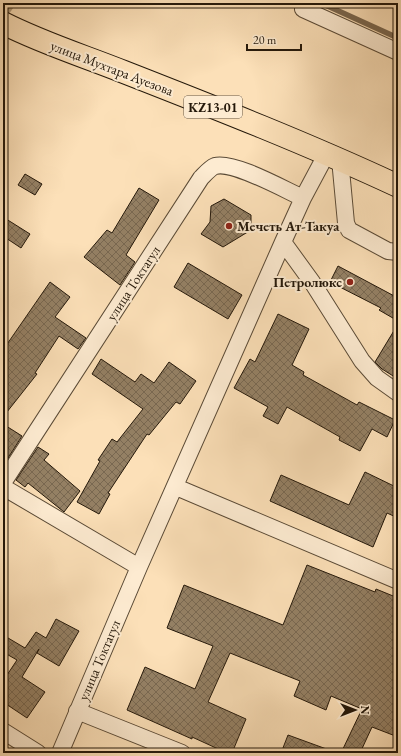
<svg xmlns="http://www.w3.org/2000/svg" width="401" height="756" font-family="'EB Garamond',serif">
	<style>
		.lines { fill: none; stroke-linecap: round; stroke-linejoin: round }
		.stream { stroke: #7a674f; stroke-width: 5.5 }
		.canal { stroke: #b39c7d; stroke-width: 19 }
		.building { fill: url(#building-cross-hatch); stroke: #24180a }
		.street-casing { stroke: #5a4a36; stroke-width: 18 }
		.primary-casing { stroke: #24180a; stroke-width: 24 }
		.street { stroke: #fdebd1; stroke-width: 16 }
		.primary { stroke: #fce0b8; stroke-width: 22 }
		.poi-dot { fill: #8f2418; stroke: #fdebd1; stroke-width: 1.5 }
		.labels { text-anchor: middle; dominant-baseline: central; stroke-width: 4; stroke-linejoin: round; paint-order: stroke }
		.shield { fill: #fdebd1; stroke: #655746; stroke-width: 1 }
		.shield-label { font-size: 13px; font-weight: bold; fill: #24180a }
		.street-label { font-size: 14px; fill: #24180a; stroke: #fdebd1 }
		.poi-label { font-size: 14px; font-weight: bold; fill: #24180a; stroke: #fdebd1; text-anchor: start }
	</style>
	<defs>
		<pattern id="building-cross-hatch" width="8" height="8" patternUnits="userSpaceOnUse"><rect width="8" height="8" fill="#948064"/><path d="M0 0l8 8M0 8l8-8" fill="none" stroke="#796851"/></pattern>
	</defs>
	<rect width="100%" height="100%" fill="#fce0b8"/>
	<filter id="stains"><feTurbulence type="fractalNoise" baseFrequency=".005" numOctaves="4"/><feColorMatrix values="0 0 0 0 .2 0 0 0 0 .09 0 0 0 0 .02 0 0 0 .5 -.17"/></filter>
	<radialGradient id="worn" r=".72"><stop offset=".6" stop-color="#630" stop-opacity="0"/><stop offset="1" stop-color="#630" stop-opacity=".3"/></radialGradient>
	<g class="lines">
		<!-- stream -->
		<path class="stream" d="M321,3L398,38"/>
		<!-- canal -->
		<path class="canal" d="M3,6L5,3"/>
	</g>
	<!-- building -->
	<path class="building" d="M25,174L42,184L35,195L18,185Z
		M139,188L159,200L126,255L135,262L120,285L84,257L107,230L112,233Z
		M224,199L251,215V230L223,247L201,234L210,222L211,206Z
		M3,217L30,234L21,248L3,236Z
		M188,263L242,295L228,319L174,287Z
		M338,266L398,298V321L379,310L381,308L330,282Z
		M50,282L70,297L55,317L86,338L78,349L59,336L35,373L37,374L3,417V350Z
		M278,314L309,329L292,365L304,372L303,375L357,405L359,402L395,420L387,437L372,429L360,451L339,440L340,437L287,407L278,424L263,416L268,407L234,388L250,359L255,362Z
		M398,324V379L382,369L375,362Z
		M101,359L135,382L141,374L154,383L169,362L196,381L180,404L176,402L149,435L147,434L108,493L110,494L99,514L77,502L100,461L98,460L112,439L117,442L143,409L92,374Z
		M3,424L22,436L3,466Z
		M38,447L49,454L44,460L80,491L64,512L28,483L25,487L16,480Z
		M365,472L398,488V518L387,513L373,547L270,501L281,475L349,505Z
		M307,565L375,592L376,589L398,598V737L372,727L360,753H341L362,709L331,696L326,710L294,696L300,681L230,653L208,702L246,719L232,753H227L192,737V739L127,710L145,667L195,689L213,646L167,628L184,585L283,625Z
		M56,619L79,631L59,666L37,653L39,649L22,677L45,692L27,718L3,702V681L17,660L3,652V635L25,648L36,632L46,638Z
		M288,735L332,751V753H281Z"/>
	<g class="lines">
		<defs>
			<path id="street" d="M303,9L398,52
				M340,159L346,223L349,230L388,251L398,252
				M283,242L312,282L362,361L377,378L398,393
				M3,483L201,178C205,174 210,168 215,166C234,161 285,190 303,198
				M3,487L139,567
				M176,487L398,581
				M77,711L182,753
				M3,731L38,753
				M60,753L139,567L283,242L303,198L327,153"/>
			<path id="primary" d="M3,23C42,43 84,56 124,72C216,108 308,144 398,186"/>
		</defs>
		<!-- street casing -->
		<use href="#street" class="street-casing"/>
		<!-- primary casing -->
		<use href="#primary" class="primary-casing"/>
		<!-- street -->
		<use href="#street" class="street"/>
		<!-- primary -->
		<use href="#primary" class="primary"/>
	</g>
	<!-- markers -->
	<g class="poi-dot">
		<circle cx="229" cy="226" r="4"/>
		<circle cx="350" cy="282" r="4"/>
	</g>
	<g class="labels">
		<!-- shield labels -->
		<rect class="shield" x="184" y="96" width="58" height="22" rx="3"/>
		<g class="shield-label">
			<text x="213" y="107">KZ13-01</text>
		</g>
		<!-- street labels -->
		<g class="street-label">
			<text transform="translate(112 68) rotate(21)">улица Мухтара Ауезова</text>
			<text transform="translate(133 283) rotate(-57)">улица Токтагул</text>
			<text transform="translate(99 660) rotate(-67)">улица Токтагул</text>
		</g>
		<!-- poi labels -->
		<g class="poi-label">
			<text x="237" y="226">Мечеть Ат-Такуа</text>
			<text x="342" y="282" text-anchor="end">Петролюкс</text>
		</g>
	</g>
	<!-- margin -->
	<rect width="401" height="756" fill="none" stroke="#fce0b8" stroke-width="16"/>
	<rect x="4" y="4" width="393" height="748" fill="none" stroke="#24180a" stroke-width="2"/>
	<rect x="8" y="8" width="385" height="740" fill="none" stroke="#24180a"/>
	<!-- north arrow -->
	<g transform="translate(355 710) rotate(90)" stroke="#fdebd1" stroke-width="3" paint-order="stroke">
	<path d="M0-3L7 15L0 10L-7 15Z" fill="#24180a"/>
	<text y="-6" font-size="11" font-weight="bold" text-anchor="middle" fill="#24180a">N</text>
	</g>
	<!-- scale -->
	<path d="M247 44v6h54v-6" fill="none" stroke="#24180a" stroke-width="2"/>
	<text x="253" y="44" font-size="12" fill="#24180a" stroke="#fdebd1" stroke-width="3" paint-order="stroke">20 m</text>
	<rect width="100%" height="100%" filter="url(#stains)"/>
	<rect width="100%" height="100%" fill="url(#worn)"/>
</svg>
